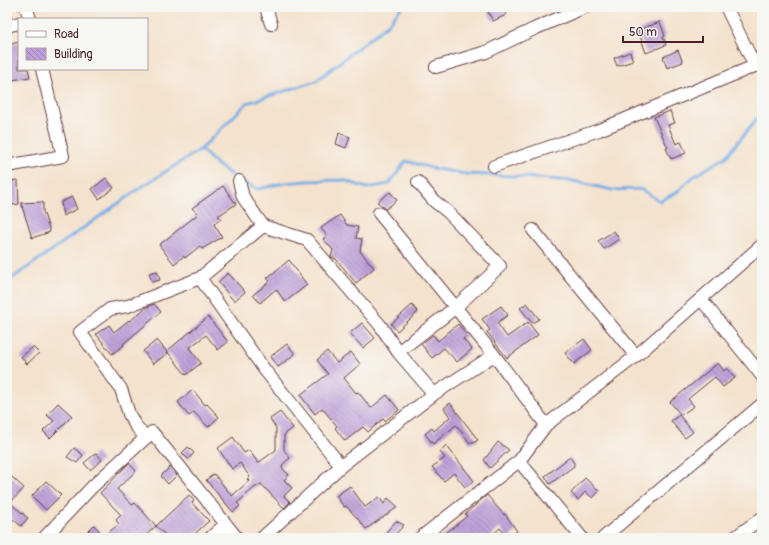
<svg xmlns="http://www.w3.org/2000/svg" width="769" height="545" font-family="Pangolin,sans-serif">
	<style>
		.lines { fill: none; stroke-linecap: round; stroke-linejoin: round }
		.stream { stroke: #78ade6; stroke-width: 3 }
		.building { fill: url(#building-back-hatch) }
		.minor-casing { stroke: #643c43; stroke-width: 14 }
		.minor { stroke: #fff; stroke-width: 12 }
	</style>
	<defs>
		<pattern id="building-back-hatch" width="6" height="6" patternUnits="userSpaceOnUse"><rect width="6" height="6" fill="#bda0d9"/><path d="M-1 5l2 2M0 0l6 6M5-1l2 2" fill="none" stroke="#9c82b0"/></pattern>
	</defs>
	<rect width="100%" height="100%" fill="#f6f6f2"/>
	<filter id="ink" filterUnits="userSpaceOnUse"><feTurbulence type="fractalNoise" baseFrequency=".025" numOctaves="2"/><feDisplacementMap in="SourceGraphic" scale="8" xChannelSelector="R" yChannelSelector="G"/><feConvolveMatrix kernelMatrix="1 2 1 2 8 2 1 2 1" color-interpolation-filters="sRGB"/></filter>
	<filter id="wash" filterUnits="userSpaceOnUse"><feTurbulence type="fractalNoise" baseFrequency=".012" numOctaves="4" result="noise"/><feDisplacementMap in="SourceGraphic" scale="16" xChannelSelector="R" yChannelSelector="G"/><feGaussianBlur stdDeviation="0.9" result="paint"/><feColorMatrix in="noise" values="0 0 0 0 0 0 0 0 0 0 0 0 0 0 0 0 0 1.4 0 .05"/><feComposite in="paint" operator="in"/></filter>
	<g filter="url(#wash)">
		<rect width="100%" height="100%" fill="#f4e2cc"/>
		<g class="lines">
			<!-- stream -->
			<path class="stream" d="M201,149L215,163L237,179
				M244,183L258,189L284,183L307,181L343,180L367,188L389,184L406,161L431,168L465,174L512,176L573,181L612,190L640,189L660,201L677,192L693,177L726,157L762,112
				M7,282L140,188L201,149L247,103L316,81L387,25L402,7"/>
		</g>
		<g id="blocks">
			<!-- building -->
			<path class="building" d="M493,7H502L506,15L493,21L487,10Z
				M660,22L665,36L663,37L666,45L646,53L638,30Z
				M19,42V69H28L30,77L7,81V45Z
				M678,50L683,62L667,68L663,57Z
				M630,52L633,61L617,66L614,58Z
				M670,111L675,123L668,125L676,144L681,142L686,153L671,159L666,148H668L654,117Z
				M339,133L350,137L346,148L336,144Z
				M106,178L114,188L99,199L92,189Z
				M18,180L19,204L11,205L9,190H7V181Z
				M223,186L236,204L218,216L221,219L214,224L222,237L202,249L200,246L185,258L184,256L174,264L159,245L198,214L192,208Z
				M390,192L397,200L386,209L377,202Z
				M72,197L77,209L63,216L61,202Z
				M43,202V211L50,232L32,238L21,203Z
				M340,215L347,225L358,227L356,238L362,239L360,251L374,268L356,283L336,259L331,257L333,250L323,239L327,236L321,228Z
				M614,231L619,239L604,249L598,241Z
				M289,260L307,285L285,302L276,289L260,303L253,295L270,281L267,278Z
				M157,271L160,280L152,282L149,273Z
				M228,273L245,292L234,301L218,282Z
				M527,303L539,319L532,323L520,308Z
				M154,304L161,312L123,344L124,345L112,354L96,334L109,325L114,332L129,320L130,321L145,308Z
				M412,305L418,312L397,331L391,324Z
				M501,306L508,315L497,323L507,337L528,322L538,335L507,358L487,332L490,330L482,319Z
				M208,317L228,342L218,350L206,335L189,348L201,363L186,375L167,351Z
				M362,323L375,338L363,348L350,333Z
				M458,324L467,336L463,339L472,349L457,362L444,348L432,358L421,344L433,335L438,341Z
				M584,339L592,350L574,364L565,353Z
				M157,340L168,353L153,364L143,351Z
				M287,344L295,354L278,367L270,357Z
				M33,347L39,353L27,364L21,357Z
				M327,351L337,363L351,352L360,364L344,378L356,393L358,392L371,408L387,395L399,410L385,421L383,419L368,432L363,427L345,441L335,428L337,426L322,408L315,414L300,395L328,374L317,360Z
				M718,363L724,371L727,368L735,378L723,387L715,377L688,399L694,406L681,415L670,402Z
				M193,390L205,405L207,404L219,417L208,427L194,412L189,416L178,402Z
				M58,403L72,416L50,438L43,431L54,421L47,415Z
				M450,403L478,440L473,443H470L456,425L433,444L425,434L432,428L434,431L450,417L444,408Z
				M280,412L293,428L284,435V450L290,458L283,464L282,468L289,475L284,480L292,488L284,496L290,502L284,508L261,484L254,488L237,503L240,506L233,512L206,480L214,474L232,496L249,481L247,479L250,477L240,463L232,469L218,448L233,437L244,453L249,450L258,463L276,450V428L270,419Z
				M679,415L693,432L685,438L671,421Z
				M498,442L509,450L490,468L484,460Z
				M446,445L474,481L465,487L454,473L444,481L432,467L445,458L440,452Z
				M188,447L194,453L188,459L182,453Z
				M74,448L83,455L77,463L67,457Z
				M96,453L102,460L90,470L84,463Z
				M570,457L574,463V466L550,484L545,476Z
				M129,463L136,471L117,489L132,505L135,503L156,526L189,495L194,501L192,503L209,521L190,538H169L156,526L143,538H81L94,525L104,536L119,524L116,520L121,515L100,493Z
				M170,467L177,475L168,484L161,476Z
				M12,477L24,488L10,503L28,518L21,526L7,514V483Z
				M585,478L599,491L593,498L585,492L578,500L571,493Z
				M46,481L61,495L46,510L32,496Z
				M350,486L365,507L379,497L384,504L388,498L398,507L366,529L358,519L346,506L344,507L336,496Z
				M487,495L504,515L505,514L517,531L508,538L500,528L489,538H440L467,516L465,514Z
				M396,521L404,525L392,538H381Z"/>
		</g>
	</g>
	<g filter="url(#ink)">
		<use href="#blocks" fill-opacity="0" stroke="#643c43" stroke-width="1"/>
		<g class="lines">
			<defs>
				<path id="minor" d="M26,7L30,19
					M266,7L271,24
					M726,7L755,66
					M7,26L19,23
					M436,67L486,52L534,29L585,7
					M7,166L63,156L42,69
					M494,166L599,130L762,63
					M239,181L243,197L263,226L307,240L380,325L398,352L434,394
					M379,213L494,355L546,425
					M533,230L636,356
					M200,278L264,369L341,466
					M701,299L762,376
					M398,352L456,307L500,266L448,212L434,201L418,182
					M146,438L135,425L129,414L121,389L80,332L110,309L128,306L200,278L263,226
					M519,461L582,538
					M44,538L92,487L152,432L237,538
					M210,538L226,524
					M262,538L341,466L434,394L494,355
					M420,538L519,461L546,425L636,356L762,245
					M603,538L762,404
					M734,538L762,518"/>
			</defs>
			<!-- minor casing -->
			<use href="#minor" class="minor-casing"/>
			<!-- minor -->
			<use href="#minor" class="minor"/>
		</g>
	</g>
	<!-- margin -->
	<rect width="769" height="545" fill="none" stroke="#f6f6f2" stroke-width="24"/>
	<!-- legend -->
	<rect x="18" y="18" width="130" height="52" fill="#f6f6f2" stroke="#b1a0a2"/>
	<rect x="26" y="31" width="20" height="6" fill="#ffffff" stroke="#b1a0a2"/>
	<text x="54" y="38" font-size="12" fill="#4a1f2b">Road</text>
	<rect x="26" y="48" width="20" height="12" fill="url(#building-back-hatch)" stroke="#b1a0a2"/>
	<text x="54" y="58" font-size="12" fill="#4a1f2b">Building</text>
	<!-- scale -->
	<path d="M623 36v6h80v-6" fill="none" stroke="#4a1f2b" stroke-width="2"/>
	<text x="629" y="36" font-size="12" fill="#4a1f2b" stroke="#f6f6f2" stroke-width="3" paint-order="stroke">50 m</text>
</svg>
